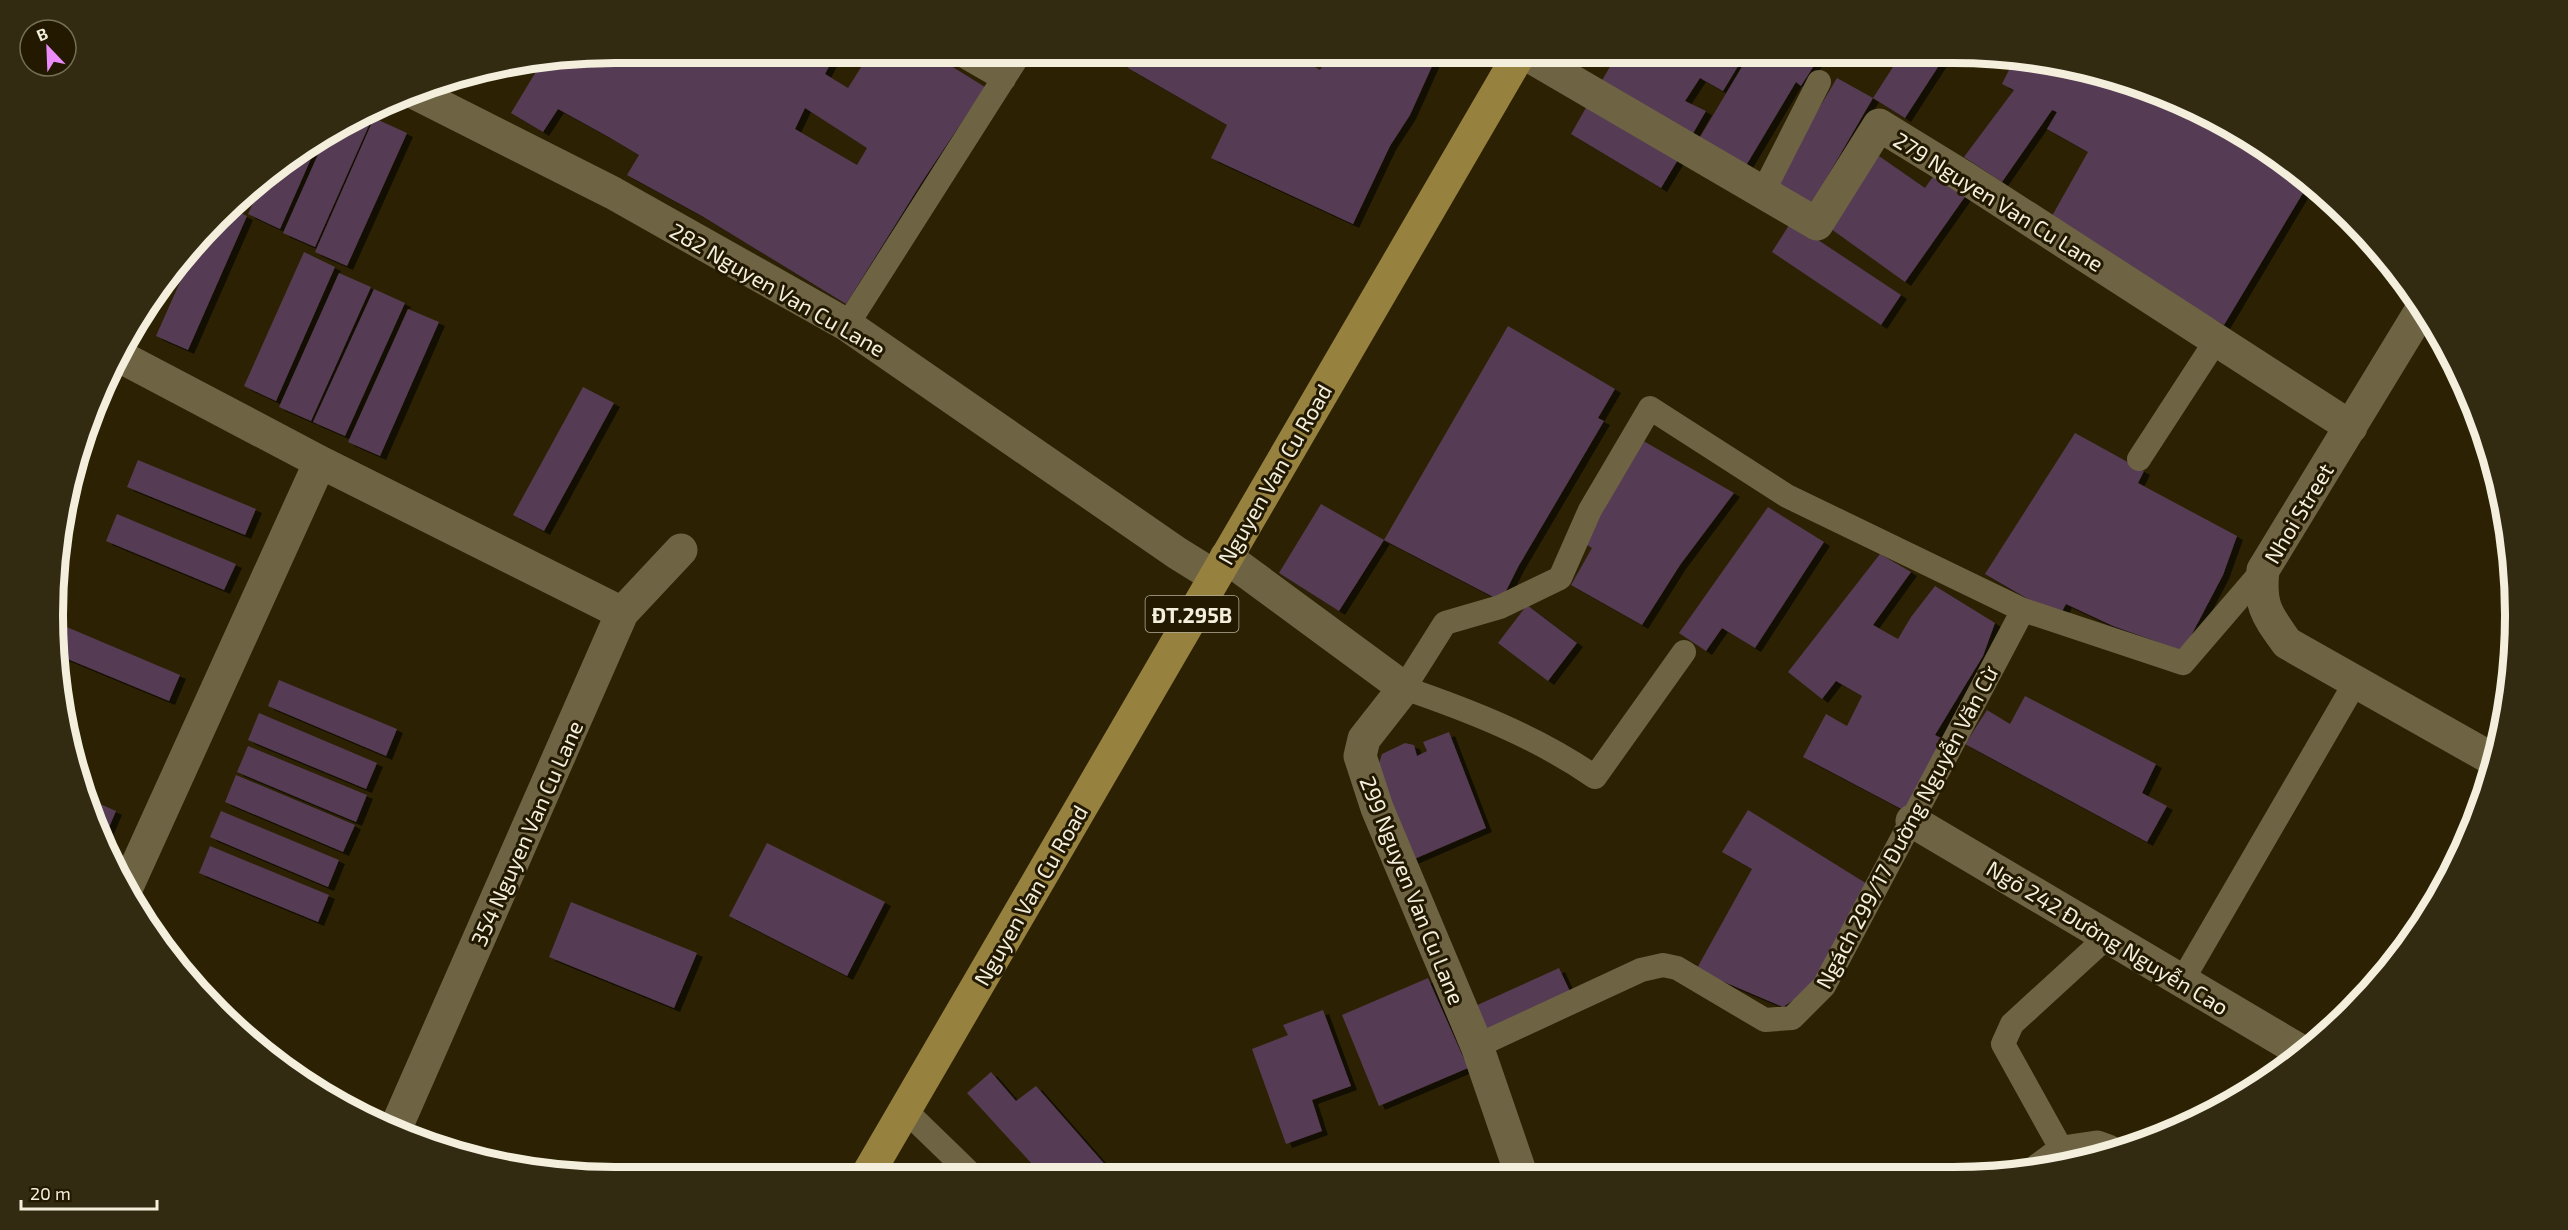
<svg xmlns="http://www.w3.org/2000/svg" width="2568" height="1230" font-family="'Exo 2',sans-serif">
	<style>
		.building { fill: #543b52; fill-rule: evenodd; filter: url(#shadow) }
		.lines { fill: none; stroke-linecap: round; stroke-linejoin: round }
		.lane { stroke: #6e6444; stroke-width: 24 }
		.street { stroke: #6e6444; stroke-width: 33 }
		.primary { stroke: #97813f; stroke-width: 33 }
		.labels { text-anchor: middle; dominant-baseline: central; stroke-width: 6; stroke-linejoin: round; paint-order: stroke }
		.shield { fill: #221900; stroke: #b5af9b; stroke-width: 1.5 }
		.shield-label { font-size: 21px; font-weight: bold; fill: #f4efdd }
		.street-label { font-size: 22px; fill: #f4efdd; stroke: #221900 }
		.rim { fill: none; stroke: #f4efdd; stroke-width: 8 }
	</style>
	<defs>
		<filter id="shadow"><feDropShadow dx="6" dy="4" stdDeviation="0" flood-color="#0009"/></filter>
	</defs>
	<rect width="100%" height="100%" fill="#2c2203"/>
	<!-- building -->
	<path class="building" d="M615,52L836,53L825,74L848,88L870,53H930L985,87L922,182L846,304L702,216L627,175L639,155L607,136L558,109L543,132L511,113L540,65ZM805,108L867,148L857,165L795,129Z
		M988,53H1005L1001,60Z
		M1136,53H1243L1255,58L1258,53H1293L1320,70L1330,53H1438L1410,115L1390,146L1353,224L1211,158L1227,125L1128,68Z
		M1606,53H1746L1723,91L1700,78L1685,101L1706,111L1688,142L1597,89L1615,58Z
		M1751,53H1822L1801,86L1796,82L1744,169L1697,142L1749,55L1759,61L1760,58Z
		M1902,53H1947L1905,118L1873,98Z
		M1984,55L2063,63L2169,95L2266,147L2309,183L2224,325L2048,223L2088,152L2047,129L2057,112L2052,110L2002,182L1964,157L2014,90L2002,84L2009,70Z
		M1837,78L1873,98L1812,203L1775,182Z
		M1591,99L1682,153L1661,188L1571,134Z
		M374,114L315,247L283,233L324,141Z
		M374,118L407,133L347,266L315,252Z
		M317,145L280,229L248,214L265,177L272,169Z
		M1879,156L1925,188L1937,171L1969,191L1905,282L1827,226Z
		M234,210L247,216L188,350L156,336L192,255Z
		M1791,222L1901,295L1881,325L1772,252Z
		M304,252L335,267L276,401L244,386Z
		M339,273L371,287L311,421L279,407Z
		M374,289L405,303L345,436L313,422Z
		M408,309L439,322L380,456L348,442Z
		M1508,326L1615,389L1598,418L1604,421L1518,567L1501,601L1384,540Z
		M583,387L614,403L544,531L513,515Z
		M2075,433L2144,471L2138,483L2237,536L2223,575L2183,651L2113,626L2066,604L2059,617L1985,574Z
		M1640,439L1734,493L1680,565L1642,625L1571,585L1592,548L1580,541Z
		M138,460L256,509L245,535L127,487Z
		M1321,504L1384,540L1339,611L1279,573Z
		M1768,507L1824,542L1755,648L1722,628L1706,651L1679,633Z
		M117,514L236,564L224,590L106,541Z
		M1880,554L1911,572L1873,625L1898,639L1911,617L1935,586L1995,623L1983,656L1935,735L1947,741L1909,813L1803,757L1826,714L1847,726L1862,696L1836,681L1822,699L1788,672Z
		M1527,605L1577,643L1548,681L1498,643Z
		M62,625L180,675L169,701L58,655Z
		M279,680L397,729L386,756L268,706Z
		M2025,696L2156,764L2142,793L2167,806L2147,842L1965,744L1987,710L2010,724Z
		M259,713L377,763L366,789L248,740Z
		M1449,732L1486,828L1412,860L1378,766L1382,754L1405,743L1414,745L1417,756L1427,751L1423,742Z
		M248,746L367,795L356,822L237,772Z
		M236,775L355,825L343,852L225,802Z
		M91,800L116,811L105,837L102,836Z
		M1748,810L1872,887L1819,983L1783,1007L1696,970L1752,869L1722,852Z
		M221,811L339,860L328,887L210,837Z
		M767,843L885,902L847,976L729,916Z
		M210,846L329,895L318,922L199,873Z
		M571,902L697,953L674,1008L549,957Z
		M1559,968L1573,998L1487,1037L1473,1007Z
		M1428,978L1468,1068L1379,1106L1342,1015Z
		M1323,1010L1351,1086L1312,1100L1322,1131L1286,1144L1252,1049L1288,1035L1283,1025Z
		M991,1072L1016,1101L1036,1086L1115,1176H1083L1078,1171L1072,1176H1043L967,1093Z"/>
	<g class="lines">
		<!-- lane -->
		<path class="lane" d="M959,53L1004,79
			M1763,192L1819,82
			M847,325L1020,53
			M2139,459L2217,339
			M1684,652L1595,777C1537,737 1471,711 1404,688L1445,623L1500,607L1560,578L1590,510L1650,408L1787,496L2023,610L2183,663L2263,570
			M2182,981L2355,683
			M1477,1046L1641,970L1663,965L1677,968L1765,1020L1792,1018L1824,986L2023,610
			M906,1111L973,1176
			M2063,1152L2003,1044L2012,1024L2107,937"/>
		<!-- street -->
		<path class="street" d="M1524,53L1817,224L1879,125L1967,179L2351,427
			M415,93L613,193L847,325L1177,553L1214,576
			M2423,307L2263,570C2259,606 2267,615 2287,643L2494,760
			M119,356L320,462L622,613
			M1226,557L1404,688L1364,739L1360,756L1377,808L1477,1046L1521,1174
			M1912,821L2304,1053
			M127,887L320,462
			M394,1132L622,613L681,550
			M2040,1169L2063,1152L2097,1147L2108,1151"/>
		<!-- primary -->
		<path class="primary" d="M866,1177L1520,53"/>
	</g>
	<g class="labels">
		<!-- shield labels -->
		<rect class="shield" x="1145.5" y="596" width="93" height="36" rx="4.5"/>
		<g class="shield-label">
			<text x="1192" y="614">ĐT.295B</text>
		</g>
		<!-- street labels -->
		<g class="street-label">
			<text transform="translate(1999 201) rotate(32)">279 Nguyen Van Cu Lane</text>
			<text transform="translate(778 289) rotate(30)">282 Nguyen Van Cu Lane</text>
			<text transform="translate(1274 474) rotate(-60)">Nguyen Van Cu Road</text>
			<text transform="translate(2298 513) rotate(-59)">Nhoi Street</text>
			<text transform="translate(1906 827) rotate(-62)">Ngách 299/17 Đường Nguyễn Văn Cừ</text>
			<text transform="translate(526 833) rotate(-66)">354 Nguyen Van Cu Lane</text>
			<text transform="translate(1413 890) rotate(68)">299 Nguyen Van Cu Lane</text>
			<text transform="translate(1030 895) rotate(-60)">Nguyen Van Cu Road</text>
			<text transform="translate(2108 937) rotate(31)">Ngõ 242 Đường Nguyễn Cao</text>
		</g>
	</g>
	<!-- crop -->
	<path d="M0 0H2568V1230H0ZM615 63H1953A552 552 0 0 1 2505 615V615A552 552 0 0 1 1953 1167H615A552 552 0 0 1 63 615V615A552 552 0 0 1 615 63Z" fill="#332a12" fill-rule="evenodd"/>
	<path class="rim" d="M615 63H1953A552 552 0 0 1 2505 615V615A552 552 0 0 1 1953 1167H615A552 552 0 0 1 63 615V615A552 552 0 0 1 615 63Z"/>
	<!-- north arrow -->
	<g transform="translate(48 48) rotate(337)"><circle r="28" fill="#221900" stroke="#766f58" stroke-width="1.5"/>
	<path d="M0-4.5L10 22L0 15L-10 22Z" fill="#ec8cfb"/>
	<text y="-9" font-size="16" font-weight="bold" text-anchor="middle" fill="#f4efdd">B</text>
	</g>
	<!-- scale -->
	<path d="M21 1200v9h136v-9" fill="none" stroke="#f4efdd" stroke-width="3"/>
	<text x="30" y="1200" font-size="18" fill="#f4efdd" stroke="#221900" stroke-width="4.5" paint-order="stroke">20 m</text>
</svg>
